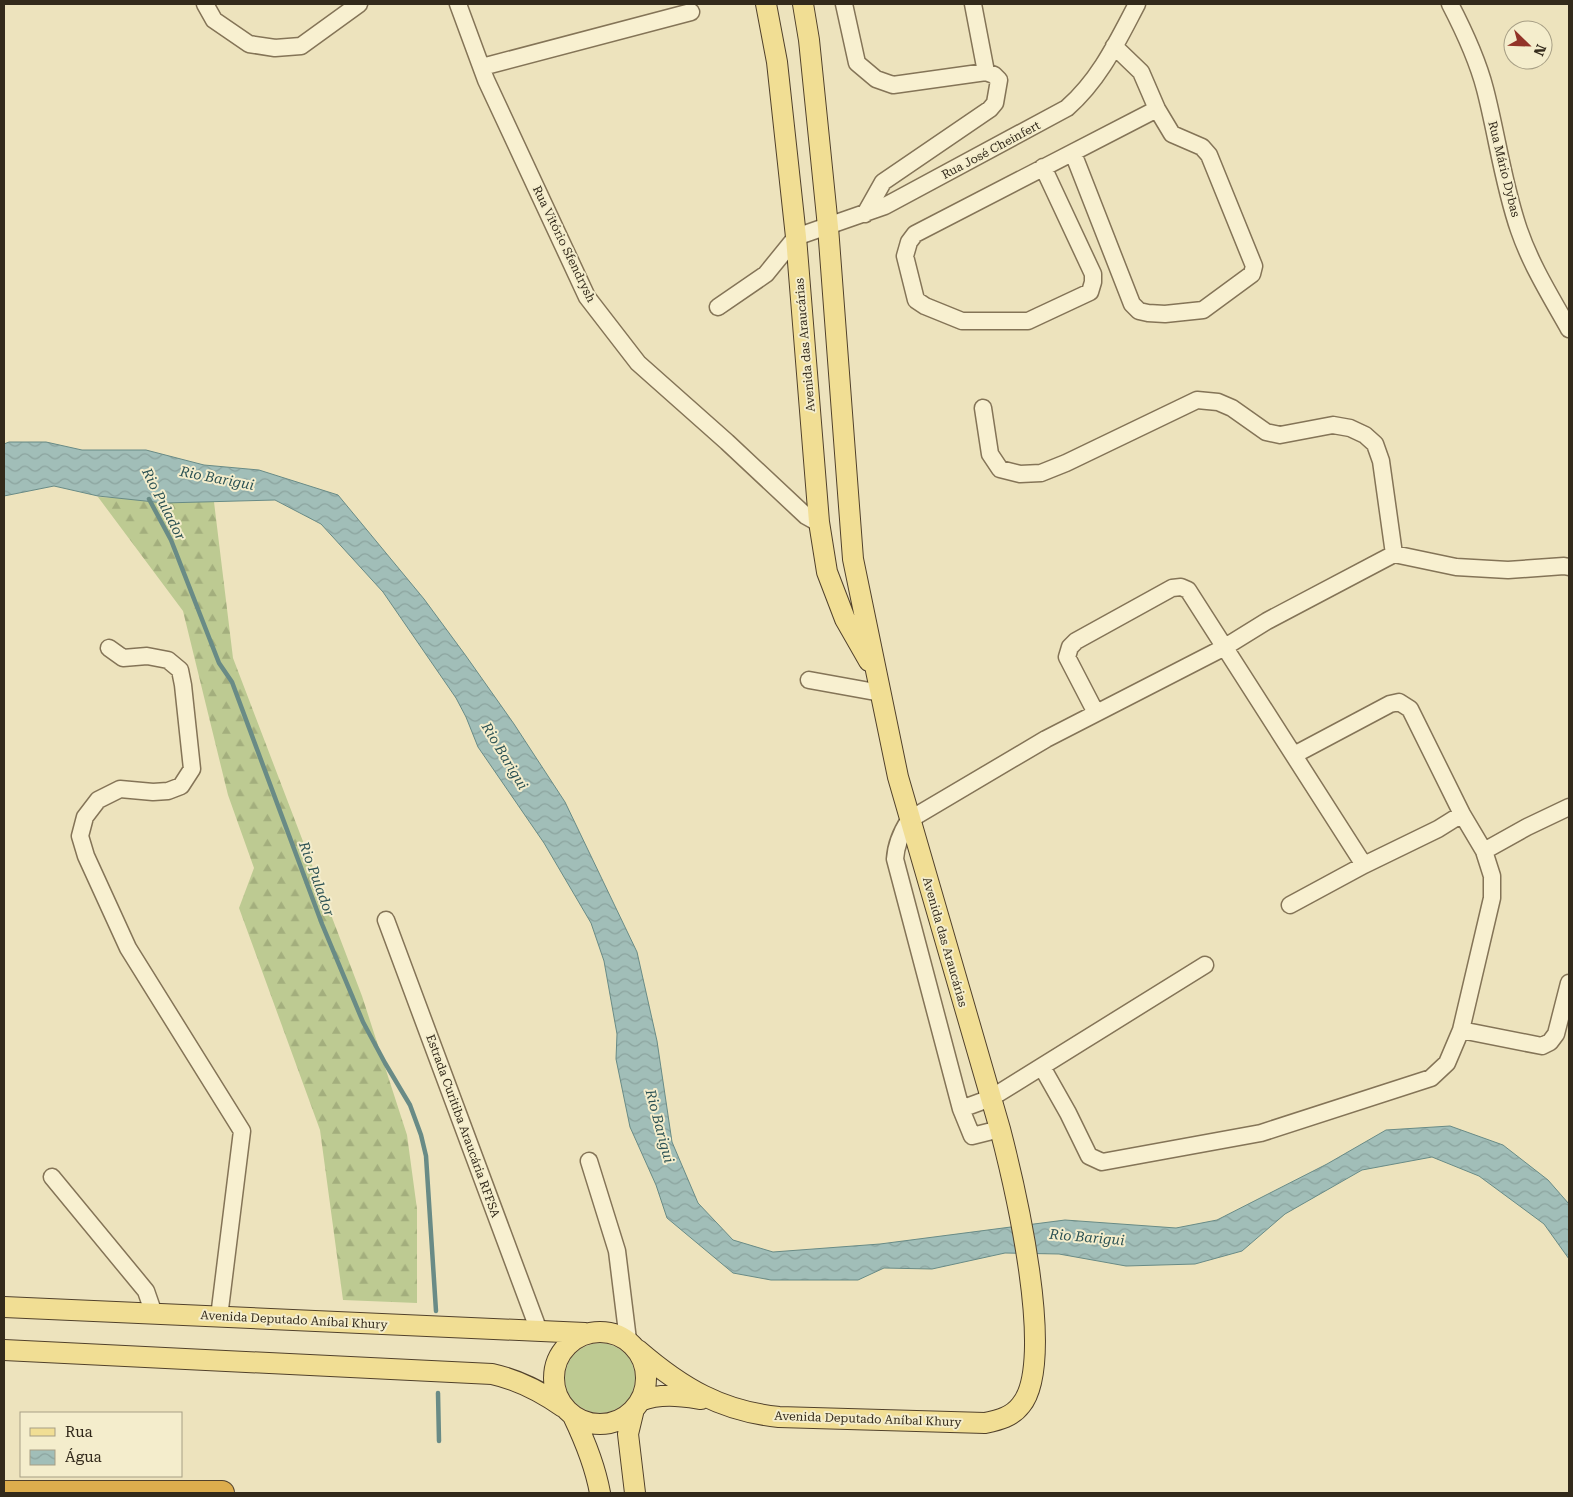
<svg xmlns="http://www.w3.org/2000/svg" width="1573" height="1497" font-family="'Roboto Serif',serif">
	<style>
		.green { fill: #bdca92 }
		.forest { fill: url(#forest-firs) }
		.water { fill: url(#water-waves); stroke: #698b86 }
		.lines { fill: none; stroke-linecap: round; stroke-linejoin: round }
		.stream { stroke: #698b86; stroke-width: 4.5 }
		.minor-casing { stroke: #847457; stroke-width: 19 }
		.major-casing { stroke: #51412b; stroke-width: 22 }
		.highway-casing { stroke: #51412b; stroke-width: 26 }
		.minor { stroke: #f8f0d0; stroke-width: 16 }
		.major { stroke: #f1de94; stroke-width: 20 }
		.highway { stroke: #ddad4d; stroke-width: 24 }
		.labels { text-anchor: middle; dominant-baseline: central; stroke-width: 4; stroke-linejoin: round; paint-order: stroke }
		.street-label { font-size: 12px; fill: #332a1b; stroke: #f4edcc }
		.water-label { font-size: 14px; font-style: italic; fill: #2b5153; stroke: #f4edcc }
	</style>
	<defs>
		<pattern id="forest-firs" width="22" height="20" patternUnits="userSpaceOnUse" patternTransform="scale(1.25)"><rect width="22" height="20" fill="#bdca92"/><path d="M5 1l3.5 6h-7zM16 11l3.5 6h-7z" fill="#a3ae7d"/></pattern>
		<pattern id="water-waves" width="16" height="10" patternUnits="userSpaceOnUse" patternTransform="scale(1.25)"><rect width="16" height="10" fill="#a1beb8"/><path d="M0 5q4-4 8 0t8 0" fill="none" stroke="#8ba39e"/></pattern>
	</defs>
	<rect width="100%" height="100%" fill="#ede3bd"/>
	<!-- green -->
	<path class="green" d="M565 1378a35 35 0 1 1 70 0a35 35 0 1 1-70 0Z"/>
	<!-- forest -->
	<path class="forest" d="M98,497L214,502L233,658L362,996L407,1135L417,1209V1303L343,1300L320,1130L239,908L254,868L228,795L183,611Z"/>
	<!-- water -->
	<path class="water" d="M9,442H46L82,450H146L204,465L259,470L338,495L424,599L466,656L514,724L565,802L637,952L657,1041L672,1142L698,1203L733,1240L773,1252L880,1244L1065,1220L1176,1228L1217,1220L1327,1164L1386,1130L1450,1126L1503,1145L1548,1180L1569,1204V1259L1544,1224L1479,1176L1432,1157L1362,1170L1285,1214L1242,1251L1195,1264L1126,1266L1059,1254L1005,1253L932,1269L884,1268L858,1280H771L733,1273L667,1218L656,1185L630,1127L616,1059L617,1034L604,961L591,923L544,843L478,747L466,717L456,698L383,592L321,524L275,500L164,503L98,496L54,486L4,496V444Z"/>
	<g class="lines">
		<!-- stream -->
		<path class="stream" d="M149,499L171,540L219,663L232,682L322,924L363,1022L385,1063L410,1105L421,1135L426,1156L436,1311
			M438,1393L439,1441"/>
		<defs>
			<path id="minor" d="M205,4L214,20L249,44L275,48L301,46L359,4
				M458,4L486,80L587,297L638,363L727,442L806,516L815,521L819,522
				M844,4L857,63L876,79L893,85L986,72L994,75L999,80L995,103L990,109L883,182L865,214
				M973,4L986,72
				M1450,4C1464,31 1477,58 1485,89C1497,135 1503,184 1519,230C1531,265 1551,297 1569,329
				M482,67L691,12
				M1073,153L1132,304L1139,311L1148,313L1165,314L1203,310L1252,274L1254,266L1209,155L1202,147L1172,134L1157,109L1141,72L1114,46
				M1043,167L1093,274V282L1090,292L1028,321H962L925,306L916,300L905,256L909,242L915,234C996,192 1077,151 1157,109
				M718,307L766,274L796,237L885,206L1067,108C1100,79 1117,42 1137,4
				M983,408L990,454L1000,469L1020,474L1041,473L1066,463L1197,400L1218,402L1232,408L1266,432L1280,435L1333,425L1350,428L1365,435L1375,444L1381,461L1394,554
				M109,648L123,658L147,656L168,660L180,670L183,685L192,769L181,786L168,791L153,792L120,789L98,800L85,817L80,836L86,856L128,948L242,1131L219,1317
				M809,680L881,693
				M1096,713L1067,657L1070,647L1076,641L1172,588L1181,587L1188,590L1364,865
				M1484,851L1527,827L1569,807
				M1290,905L1364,865L1438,829L1462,814
				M386,920L539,1331
				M1461,1030L1542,1046L1550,1042L1556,1034L1569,983
				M1042,1067L1068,1113L1089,1156L1102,1162L1261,1133L1431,1078L1447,1063L1461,1030L1492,898V876L1484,851L1462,814L1410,709L1399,702L1390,704L1294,755
				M961,1109L991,1098L1205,965
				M1000,1129L972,1136L961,1109L895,859C896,844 901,833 909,820L1046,739L1225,647L1267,621L1394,554L1456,567L1508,570L1564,566L1569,567
				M589,1161L617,1251L628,1340
				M52,1177L146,1291L154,1314"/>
			<path id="major" d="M766,4L777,62L796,237L819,522L827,572L845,619L869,661
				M4,1307L585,1333
				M554 1378a46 46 0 1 1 92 0a46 46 0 1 1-92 0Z
				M4,1350L492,1374C519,1380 540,1391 563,1407
				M638,1350C682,1388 721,1411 779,1417L985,1423C999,1420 1012,1417 1021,1405C1057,1362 1014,1183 1000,1129L898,777L853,559L828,227L809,40L803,4
				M640,1401C661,1393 680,1396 701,1399
				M634,1409L628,1434L635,1493
				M573,1416C585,1441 595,1465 600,1493"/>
			<path id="highway" d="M4,1493H222"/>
		</defs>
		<!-- minor casing -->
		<use href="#minor" class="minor-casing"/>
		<!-- major casing -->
		<use href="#major" class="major-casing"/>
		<!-- highway casing -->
		<use href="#highway" class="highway-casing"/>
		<!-- minor -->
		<use href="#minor" class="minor"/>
		<!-- major -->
		<use href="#major" class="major"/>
		<!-- highway -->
		<use href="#highway" class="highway"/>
	</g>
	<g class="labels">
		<!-- street labels -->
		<g class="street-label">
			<text transform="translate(991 150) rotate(-28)">Rua José Cheinfert</text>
			<text transform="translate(1504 169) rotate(76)">Rua Mário Dybas</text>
			<text transform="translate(564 244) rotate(64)">Rua Vitório Sfendrysh</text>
			<text transform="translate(805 345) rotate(-95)">Avenida das Araucárias</text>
			<text transform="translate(945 942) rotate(74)">Avenida das Araucárias</text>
			<text transform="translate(463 1126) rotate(70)">Estrada Curitiba Araucária RFFSA</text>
			<text transform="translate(294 1320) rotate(3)">Avenida Deputado Aníbal Khury</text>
			<text transform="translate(868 1419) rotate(2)">Avenida Deputado Aníbal Khury</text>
		</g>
		<!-- water labels -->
		<g class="water-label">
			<text transform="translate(217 478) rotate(11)">Rio Barigui</text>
			<text transform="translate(164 504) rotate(63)">Rio Pulador</text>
			<text transform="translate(505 756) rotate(59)">Rio Barigui</text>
			<text transform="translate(317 879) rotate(70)">Rio Pulador</text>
			<text transform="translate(660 1126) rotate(75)">Rio Barigui</text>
			<text transform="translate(1087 1237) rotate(5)">Rio Barigui</text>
		</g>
	</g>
	<!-- border -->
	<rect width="1573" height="1497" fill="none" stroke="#332a1b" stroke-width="10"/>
	<!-- legend -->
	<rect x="20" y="1412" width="162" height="65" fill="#f4edcc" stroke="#a79f85"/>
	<rect x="30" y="1428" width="25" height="8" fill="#f1de94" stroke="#a79f85"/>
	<text x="65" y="1437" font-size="15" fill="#332a1b">Rua</text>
	<rect x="30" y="1450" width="25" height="15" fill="url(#water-waves)" stroke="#a79f85"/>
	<text x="65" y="1462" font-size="15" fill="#332a1b">Água</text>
	<!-- north arrow -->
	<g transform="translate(1528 45) rotate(113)"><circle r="24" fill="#f4edcc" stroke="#a79f85"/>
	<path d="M0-4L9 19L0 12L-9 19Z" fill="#923328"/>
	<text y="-8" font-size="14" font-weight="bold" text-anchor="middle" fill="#332a1b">N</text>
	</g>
</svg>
